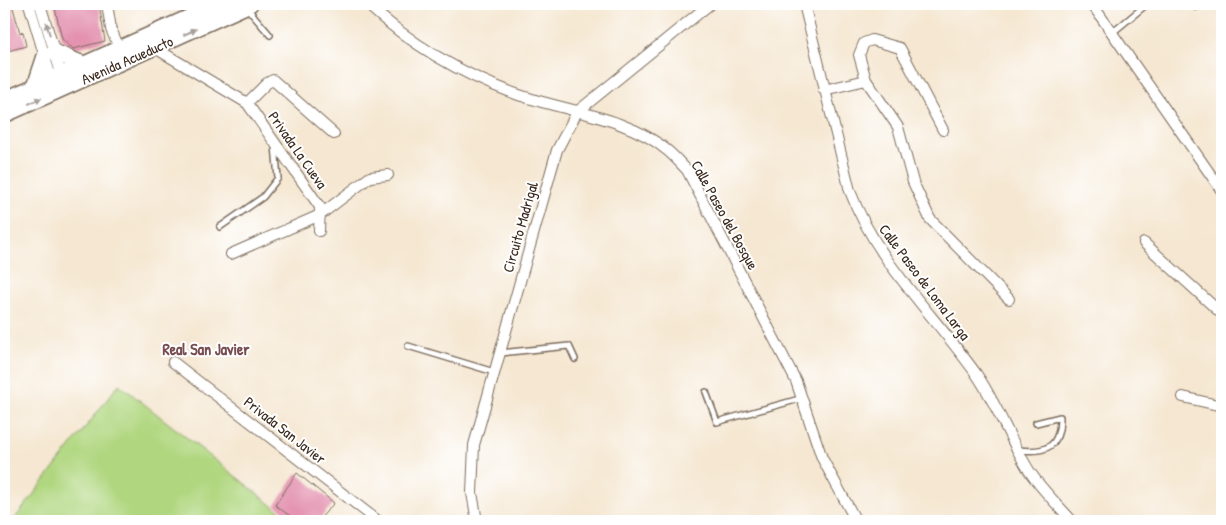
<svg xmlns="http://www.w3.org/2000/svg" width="1226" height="525" font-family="'Patrick Hand',sans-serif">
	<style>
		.pitch { fill: #b0d780; stroke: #76804f }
		.building { fill: #e38fad }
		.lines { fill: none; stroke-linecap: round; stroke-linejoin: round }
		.service-casing { stroke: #7c6c5d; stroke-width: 8 }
		.minor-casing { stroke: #7c6c5d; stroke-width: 12 }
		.secondary-casing { stroke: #7c6c5d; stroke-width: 18 }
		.service { stroke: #fff; stroke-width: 5 }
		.minor { stroke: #fff; stroke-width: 10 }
		.secondary { stroke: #fff; stroke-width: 15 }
		.oneway { fill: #a79f9a }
		.labels { text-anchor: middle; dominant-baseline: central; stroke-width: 4; stroke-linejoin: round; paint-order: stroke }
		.street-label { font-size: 15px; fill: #3b2a1e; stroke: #fff }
		.neighbourhood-label { font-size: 16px; font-weight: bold; fill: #764d50; stroke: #fff }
	</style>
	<rect width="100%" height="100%" fill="#fff"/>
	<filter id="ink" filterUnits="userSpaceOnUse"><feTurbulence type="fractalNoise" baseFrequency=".02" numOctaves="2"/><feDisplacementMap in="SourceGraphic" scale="10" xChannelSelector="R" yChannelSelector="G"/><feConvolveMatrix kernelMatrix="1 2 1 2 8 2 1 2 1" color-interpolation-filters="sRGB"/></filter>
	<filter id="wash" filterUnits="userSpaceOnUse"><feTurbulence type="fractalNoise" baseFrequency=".0096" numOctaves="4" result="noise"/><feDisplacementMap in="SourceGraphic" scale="20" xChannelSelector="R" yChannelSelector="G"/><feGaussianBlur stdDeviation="1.12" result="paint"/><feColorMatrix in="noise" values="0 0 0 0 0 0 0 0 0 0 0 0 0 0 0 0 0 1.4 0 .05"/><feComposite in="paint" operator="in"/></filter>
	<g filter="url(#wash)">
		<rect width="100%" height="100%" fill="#f5e7d1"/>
		<!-- pitch -->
		<path class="pitch" d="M119,384L292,521H13Z"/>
		<g id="blocks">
			<!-- building -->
			<path class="building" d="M4,4H12L20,33L23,32L26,46L4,52Z
				M54,4H99L105,41L73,49L62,39Z
				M297,473L334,503L318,521H297L275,505Z"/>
		</g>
	</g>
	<g filter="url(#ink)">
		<use href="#blocks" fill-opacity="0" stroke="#7c6c5d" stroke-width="1"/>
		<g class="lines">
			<defs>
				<path id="service" d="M1193,4L1196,7
					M247,8L270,35
					M1112,33L1147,4
					M220,227L263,197L278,178L275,146
					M408,346L494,372
					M500,353L569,346L575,359
					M706,392L717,422L803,398
					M1019,450C1047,453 1060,447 1060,417L1036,423"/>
				<path id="minor" d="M29,4L53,84
					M40,4L63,80
					M107,4L111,29L119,48
					M367,4C409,43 461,74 516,94C564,111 629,117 668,151C675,157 681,164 687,170L796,381L822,458L856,521
					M804,4L850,191C877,263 933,313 977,375C998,406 1010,441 1030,472C1042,490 1058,505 1072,521
					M1092,4L1222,191
					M155,48L247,103L320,207L319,231
					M866,80L859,55L864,43L872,40L900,48L943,130
					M824,90L866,80L898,127L913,182L930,219L1009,299
					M247,103L267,83L273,80L334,134
					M1144,243L1222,314
					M231,254L320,215L370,177L388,175
					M173,362L378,521
					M1183,397L1222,406
					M477,521L472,493L474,445L557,150L577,112L710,4"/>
				<path id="secondary" d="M54,52L83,64
					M35,86L45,56
					M4,100L219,4
					M4,115L250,4"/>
			</defs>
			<!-- service casing -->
			<use href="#service" class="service-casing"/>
			<!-- minor casing -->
			<use href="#minor" class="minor-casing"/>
			<!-- secondary casing -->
			<use href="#secondary" class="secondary-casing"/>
			<!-- service -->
			<use href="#service" class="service"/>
			<!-- minor -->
			<use href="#minor" class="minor"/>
			<!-- secondary -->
			<use href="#secondary" class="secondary"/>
		</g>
		<!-- one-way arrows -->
		<defs><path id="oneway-solid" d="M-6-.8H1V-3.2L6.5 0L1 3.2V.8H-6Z" transform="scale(1.25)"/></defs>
		<g class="oneway">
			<use href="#oneway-solid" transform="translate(48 29) rotate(-107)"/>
			<use href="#oneway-solid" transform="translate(190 32) rotate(-25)"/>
			<use href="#oneway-solid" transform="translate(35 101) rotate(-24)"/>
		</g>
	</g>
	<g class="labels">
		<!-- street labels -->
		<g class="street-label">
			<text transform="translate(127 60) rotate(-24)">Avenida Acueducto</text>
			<text transform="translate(298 150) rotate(55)">Privada La Cueva</text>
			<text transform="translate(725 215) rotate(61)">Calle Paseo del Bosque</text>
			<text transform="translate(520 227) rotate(-74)">Circuito Madrigal</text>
			<text transform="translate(925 282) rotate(53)">Calle Paseo de Loma Larga</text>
			<text transform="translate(285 430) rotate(38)">Privada San Javier</text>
		</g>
		<!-- neighbourhood labels -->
		<g class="neighbourhood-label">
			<text x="206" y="349">Real San Javier</text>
		</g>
	</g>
	<!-- margin -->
	<rect width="1226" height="525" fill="none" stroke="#fff" stroke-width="20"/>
</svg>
